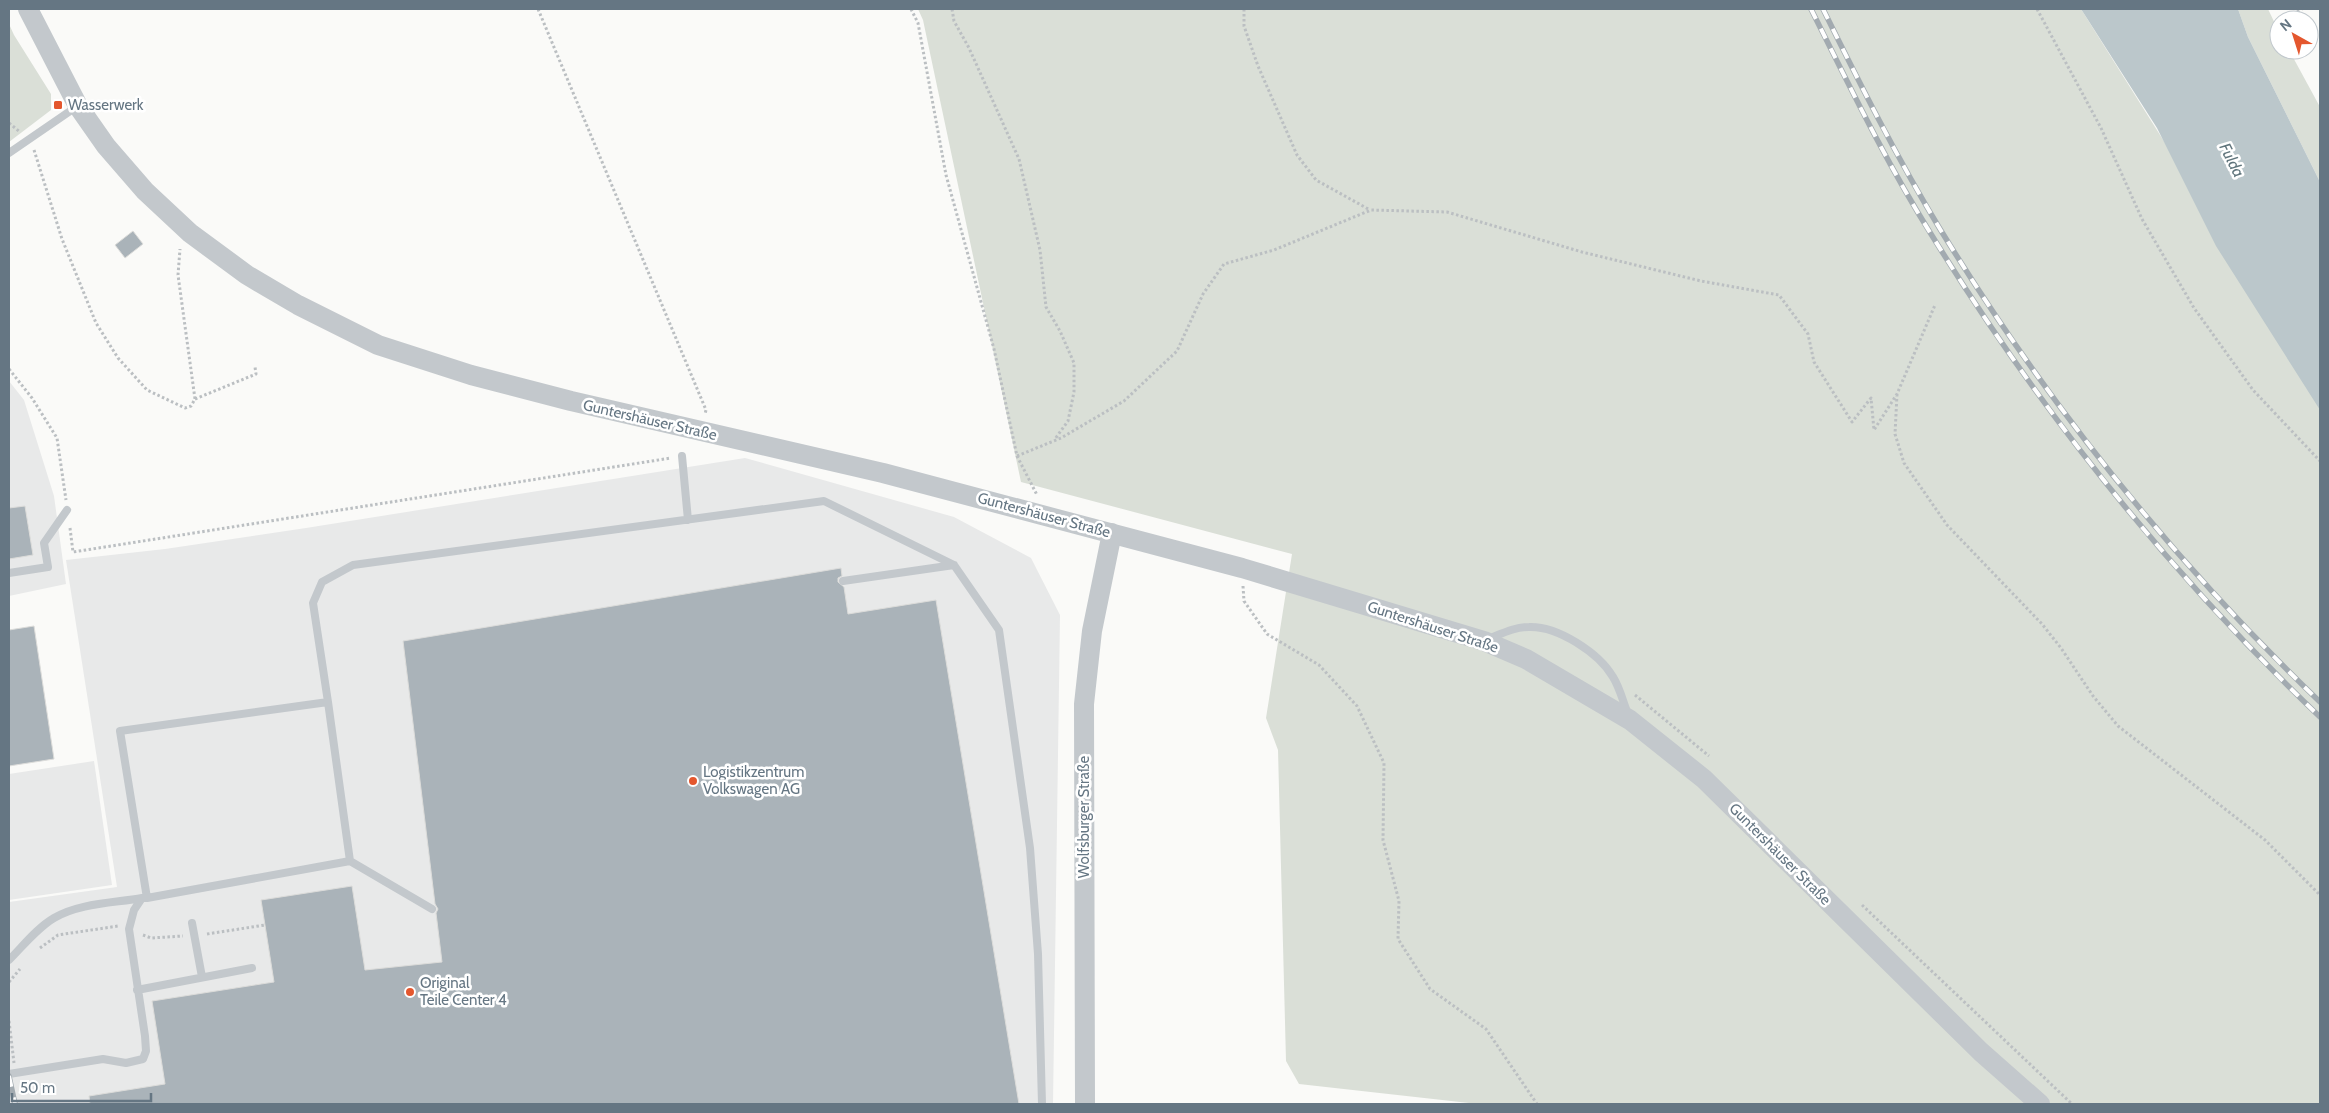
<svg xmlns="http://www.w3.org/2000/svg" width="2329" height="1113" font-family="Cabin,sans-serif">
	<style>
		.built { fill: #e8e9e9 }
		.green { fill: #dadfd7 }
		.water { fill: #bbc7cb }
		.building { fill: #aab3b9; stroke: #dcdcda }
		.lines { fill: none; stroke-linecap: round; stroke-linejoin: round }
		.path { stroke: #bbbfc2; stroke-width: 3; stroke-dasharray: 2.5 2.5; stroke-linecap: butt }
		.service { stroke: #c3c8cc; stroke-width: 8 }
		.tertiary { stroke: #c3c8cc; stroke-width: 20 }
		.rail-casing { stroke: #a2aab0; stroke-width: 5.5 }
		.rail { stroke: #fff; stroke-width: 4; stroke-dasharray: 11; stroke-linecap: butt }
		.poi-dot { fill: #e4572e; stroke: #fff; stroke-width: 2 }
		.labels { text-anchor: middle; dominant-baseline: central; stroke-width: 5; stroke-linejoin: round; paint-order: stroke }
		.poi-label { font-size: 15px; fill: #657683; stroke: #fff; text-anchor: start }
		.street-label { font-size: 15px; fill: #657683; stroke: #fff }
		.water-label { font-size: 16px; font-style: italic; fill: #60757c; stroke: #fff }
	</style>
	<rect width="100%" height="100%" fill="#fafaf8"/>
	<!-- built -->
	<path class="built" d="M9,381L24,400L54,496L66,584L9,596Z
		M745,458L954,517L1031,558L1060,615L1053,1104H9V902L117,887L66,560L165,549L306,528Z
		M94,761L112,885L9,900V774Z"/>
	<!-- green -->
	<path class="green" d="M918,9H2081L2320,390V1104H1478L1299,1084L1286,1061L1278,750L1266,718L1292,554L1021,482L923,20Z
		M2238,9H2268L2279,32V50H2289L2320,107V182L2248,37Z
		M9,24L14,35L51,94V110L9,142Z"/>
	<!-- water -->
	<path class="water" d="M2081,9H2238L2248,37L2320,182V410L2216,246L2157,128Z"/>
	<!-- building -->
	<path class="building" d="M133,231L143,244L125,258L115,245Z
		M25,506L33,555L9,559V508Z
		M841,568L842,576L838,578V582L844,587L848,614L936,600L1019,1104H90L89,1096L165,1084L152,1001L274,982L261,900L352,886L365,970L442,962L436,913L438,909L435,904L403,641Z
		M34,626L54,759L9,766V630Z"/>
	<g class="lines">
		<!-- path -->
		<path class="path" d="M538,9L706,410L705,414
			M911,9L918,23L946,175L994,349L1017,456L1037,495
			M952,9L954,21L969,48L1019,159L1040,250L1046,307L1060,331L1074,363V392L1068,421L1055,439
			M1244,9V26L1258,66L1297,155L1316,180L1370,210
			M2037,9L2101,128L2142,219L2194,308L2253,390L2320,461
			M2279,20L2302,9
			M9,123L20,132
			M34,150L62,239L96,323L118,358L147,390L185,408L191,406L195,399L178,275L180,249
			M9,369L32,398L57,438L66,500
			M1897,394L1895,434L1904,463L1947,525L2042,624L2061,648L2093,696L2118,726L2265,840L2320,895
			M195,399L256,374L255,367
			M1017,456L1061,438L1124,401L1177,351L1203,294L1224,264L1274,250L1371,210L1447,212L1582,252L1701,281L1779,295L1808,334L1814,362L1852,422L1871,398L1874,430L1897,394L1935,305
			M70,528L73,552L671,458
			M1243,586L1244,601L1267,634L1319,665L1357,706L1384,763L1383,840L1399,901L1398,939L1430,989L1486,1029L1537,1104
			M1635,695L1709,756
			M1862,905L2072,1104
			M207,934L265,925
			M143,935L151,938L183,936
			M40,948L58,935L118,926
			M9,982L20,969
			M9,1021L14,1063"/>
		<!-- service -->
		<path class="service" d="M9,153L76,107
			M682,456L688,520
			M9,573L48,567L44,543L67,510
			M843,581L954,565
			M1488,639C1501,634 1514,627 1529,627C1558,626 1599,653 1613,677C1620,688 1623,702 1628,714
			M328,702L313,603L322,582L353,565L824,501L954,565L999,630L1030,848L1038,954L1042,1104
			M350,861L432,909
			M142,898H147L350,861L328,702L120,731L147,898
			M192,923L202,977
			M9,960C23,946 37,928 54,918C79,903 114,903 142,898L134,910L129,929L145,1036L146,1051L143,1059L126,1063L103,1059L9,1074
			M137,990L252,968"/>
		<!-- tertiary -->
		<path class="tertiary" d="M28,9L78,106L106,146L145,191L190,233L247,275L298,305L378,345L471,375L571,401L883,473L1242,568L1484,641L1526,659L1630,720L1704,779L1981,1052L2040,1104
			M1085,1104L1084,704L1092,631L1112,533"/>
		<defs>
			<path id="rail" d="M1811,9C1849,85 1886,162 1931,234C2040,411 2170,574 2320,717
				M1823,9C1860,84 1897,158 1940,229C2046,402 2174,562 2320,702
				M9,1076L15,1104"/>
		</defs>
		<!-- rail casing -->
		<use href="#rail" class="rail-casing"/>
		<!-- rail -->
		<use href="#rail" class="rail"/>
	</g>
	<!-- markers -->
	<g class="poi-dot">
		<rect x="53" y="100" width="10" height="10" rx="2.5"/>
		<circle cx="693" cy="781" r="5"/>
		<circle cx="410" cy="992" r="5"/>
	</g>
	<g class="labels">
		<!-- poi labels -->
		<g class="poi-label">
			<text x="68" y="105">Wasserwerk</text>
			<text x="703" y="772">Logistikzentrum<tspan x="703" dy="17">Volkswagen AG</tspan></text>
			<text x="420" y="983">Original<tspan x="420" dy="17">Teile Center 4</tspan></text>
		</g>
		<!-- street labels -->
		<g class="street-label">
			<text transform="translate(650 420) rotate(13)">Guntershäuser Straße</text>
			<text transform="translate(1044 515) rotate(15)">Guntershäuser Straße</text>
			<text transform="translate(1433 627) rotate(18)">Guntershäuser Straße</text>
			<text transform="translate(1084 817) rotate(-90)">Wolfsburger Straße</text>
			<text transform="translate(1780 854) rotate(45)">Guntershäuser Straße</text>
		</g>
		<!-- water labels -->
		<g class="water-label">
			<text transform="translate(2232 160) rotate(63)">Fulda</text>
		</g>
	</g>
	<!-- border -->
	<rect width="2329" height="1113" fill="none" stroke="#657683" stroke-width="20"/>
	<!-- north arrow -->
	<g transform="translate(2294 35) rotate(321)"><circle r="24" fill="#ffffff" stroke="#c1c8cd"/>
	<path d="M0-4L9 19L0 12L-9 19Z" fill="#e4572e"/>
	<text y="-8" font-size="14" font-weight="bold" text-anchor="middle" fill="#657683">N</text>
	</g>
	<!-- scale -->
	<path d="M12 1093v8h139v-8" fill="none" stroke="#657683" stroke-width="2.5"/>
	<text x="20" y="1093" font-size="15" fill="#657683" stroke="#ffffff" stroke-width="4" paint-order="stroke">50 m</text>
</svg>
